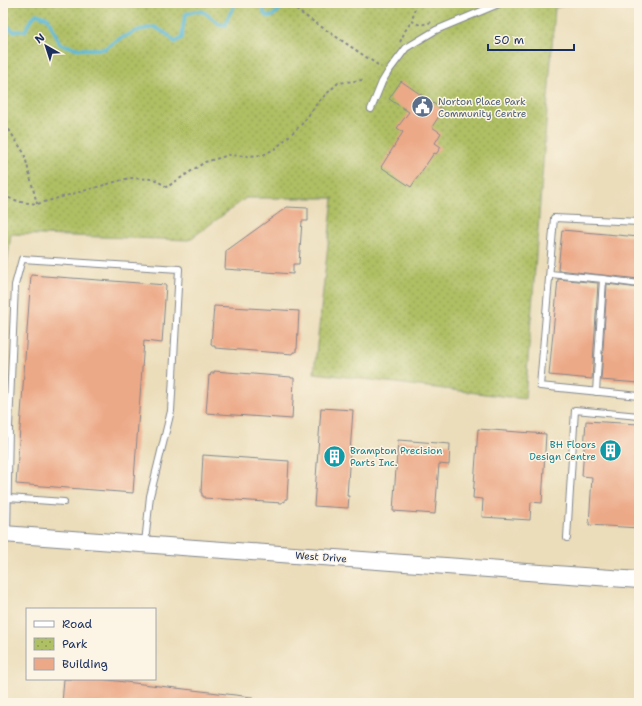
<svg xmlns="http://www.w3.org/2000/svg" width="642" height="706" font-family="'Shantell Sans',sans-serif">
	<style>
		.park { fill: url(#park-dots); stroke: #657760 }
		.lines { fill: none; stroke-linecap: round; stroke-linejoin: round }
		.stream { stroke: #5bbad9; stroke-width: 3.5 }
		.building { fill: #eca987 }
		.service-casing { stroke: #83868c; stroke-width: 8 }
		.tertiary-casing { stroke: #83868c; stroke-width: 18 }
		.path { stroke: #83868c; stroke-width: 2; stroke-dasharray: 3 3; stroke-linecap: butt }
		.service { stroke: #fff; stroke-width: 6 }
		.tertiary { stroke: #fff; stroke-width: 16 }
		.labels { text-anchor: middle; dominant-baseline: central; stroke-width: 3; stroke-linejoin: round; paint-order: stroke }
		.service-label { font-size: 10px; fill: #4e5e75; stroke: #fcf5e5; text-anchor: start }
		.culture-label { font-size: 10px; fill: #0d838f; stroke: #fcf5e5; text-anchor: end }
		.street-label { font-size: 10px; fill: #1b2f5e; stroke: #fcf5e5 }
	</style>
	<defs>
		<pattern id="park-dots" width="8" height="8" patternUnits="userSpaceOnUse"><rect width="8" height="8" fill="#afbf63"/><path d="M2 2h.1M6 6h.1" fill="none" stroke="#8e9c55" stroke-width="1.8" stroke-linecap="round"/></pattern>
	</defs>
	<rect width="100%" height="100%" fill="#fcf5e5"/>
	<filter id="ink" filterUnits="userSpaceOnUse"><feTurbulence type="fractalNoise" baseFrequency=".025" numOctaves="2"/><feDisplacementMap in="SourceGraphic" scale="8" xChannelSelector="R" yChannelSelector="G"/><feConvolveMatrix kernelMatrix="1 2 1 2 8 2 1 2 1" color-interpolation-filters="sRGB"/></filter>
	<filter id="wash" filterUnits="userSpaceOnUse"><feTurbulence type="fractalNoise" baseFrequency=".012" numOctaves="4" result="noise"/><feDisplacementMap in="SourceGraphic" scale="16" xChannelSelector="R" yChannelSelector="G"/><feGaussianBlur stdDeviation="0.9" result="paint"/><feColorMatrix in="noise" values="0 0 0 0 0 0 0 0 0 0 0 0 0 0 0 0 0 1.4 0 .05"/><feComposite in="paint" operator="in"/></filter>
	<g filter="url(#wash)">
		<rect width="100%" height="100%" fill="#ebddba"/>
		<!-- park -->
		<path class="park" d="M3,3H574L555,8L525,399L314,373L333,198H246L189,240L11,234L3,296Z"/>
		<g class="lines">
			<!-- stream -->
			<path class="stream" d="M255,3L261,4L265,15L271,17L288,3
				M3,21L13,31H25L29,23L36,14L48,18L60,44L80,49H104L119,39L139,30L155,27L168,35L175,42L182,38L183,26L186,14L196,11L204,12L219,24L226,25L228,17L236,3"/>
		</g>
		<g id="blocks">
			<!-- building -->
			<path class="building" d="M401,81L443,110L432,127L441,133L435,143L441,147L436,154L434,153L411,187L381,167L403,132L397,128L409,112L389,99Z
				M287,207L308,208V221H302L299,264H293V274L225,269L226,251Z
				M562,230L639,237V279L558,270Z
				M31,275L166,285L162,343L144,341L133,493L16,484Z
				M558,279L598,283L592,379L549,375Z
				M607,284L639,288V383L601,380Z
				M214,306L299,311L297,349H296V352H293V354L215,348V346H212V344H211Z
				M214,371L291,377V378H294V381L292,419L206,413L209,375L210,376L211,373H214Z
				M321,408L353,410L347,496H349L348,508L314,506Z
				M586,421L639,424V528L589,525L592,477L582,476Z
				M478,429L546,434L542,503L531,502L530,520L482,517L483,499L473,498Z
				M398,440L450,444L449,465L439,464L435,514L393,511Z
				M203,455L289,461L287,499H285V502L283,501L282,503L204,498V496H202V493H201Z
				M64,679H100L252,697L251,703H62Z"/>
		</g>
	</g>
	<g filter="url(#ink)">
		<use href="#blocks" fill-opacity="0" stroke="#83868c" stroke-width="1"/>
		<g class="lines">
			<defs>
				<path id="service" d="M371,109L382,82L388,72L406,48L436,30L501,3
					M639,222L554,218L540,386L639,396
					M550,274L603,279L639,284
					M596,392L603,279
					M8,498L64,502
					M7,535L9,426L15,285L22,259L179,269L171,411L150,496L145,543
					M567,538L575,410L639,416"/>
				<path id="tertiary" d="M3,534L639,580"/>
			</defs>
			<!-- service casing -->
			<use href="#service" class="service-casing"/>
			<!-- tertiary casing -->
			<use href="#tertiary" class="tertiary-casing"/>
			<!-- path -->
			<path class="path" d="M286,3L381,67
				M416,3L412,21L420,25L432,22
				M400,42L405,31L412,21
				M3,90V109
				M3,119L11,133L24,153L37,204
				M3,196L21,202L37,204L129,178L154,179L167,187L205,162L229,155L248,156L263,155L276,148L303,123L318,102L338,83L363,80"/>
			<!-- service -->
			<use href="#service" class="service"/>
			<!-- tertiary -->
			<use href="#tertiary" class="tertiary"/>
		</g>
	</g>
	<!-- icons -->
	<defs>
		<symbol id="civic-disc" viewBox="-11 -11 22 22"><circle r="9.5" fill="#5c6f8a" stroke="#fcf5e5"/><path d="M-.6-6.5H3V-4.5H.6V-3L4-1V1h2V6H-6V1h2V-1L-.6-3ZM-1.2 2.5V6h2.4V2.5Z" fill="#fff"/></symbol>
		<symbol id="building-disc" viewBox="-11 -11 22 22"><circle r="9.5" fill="#0f9aa8" stroke="#fcf5e5"/><path d="M-4-6H4V6H1V3H-1V6H-4ZM-2.5-4.3h1.7v1.8h-1.7ZM.8-4.3h1.7v1.8H.8ZM-2.5-1h1.7V.8h-1.7ZM.8-1h1.7V.8H.8Z" fill="#fff"/></symbol>
	</defs>
	<g fill-rule="evenodd">
		<use href="#civic-disc" x="410" y="94" width="25" height="25"/>
		<use href="#building-disc" x="598" y="438" width="25" height="25"/>
		<use href="#building-disc" x="322" y="444" width="25" height="25"/>
	</g>
	<g class="labels">
		<!-- service labels -->
		<g class="service-label">
			<text x="438" y="101">Norton Place Park<tspan x="438" dy="12">Community Centre</tspan></text>
		</g>
		<!-- culture labels -->
		<g class="culture-label">
			<text x="596" y="444">BH Floors<tspan x="596" dy="12">Design Centre</tspan></text>
			<text x="350" y="450" text-anchor="start">Brampton Precision<tspan x="350" dy="12">Parts Inc.</tspan></text>
		</g>
		<!-- street labels -->
		<g class="street-label">
			<text transform="translate(321 557) rotate(4)">West Drive</text>
		</g>
	</g>
	<!-- margin -->
	<rect width="642" height="706" fill="none" stroke="#fcf5e5" stroke-width="16"/>
	<!-- legend -->
	<rect x="26" y="608" width="130" height="72" fill="#fcf5e5" stroke="#a2a6af"/>
	<rect x="34" y="621" width="20" height="6" fill="#ffffff" stroke="#a2a6af"/>
	<text x="62" y="628" font-size="12" fill="#1b2f5e">Road</text>
	<rect x="34" y="638" width="20" height="12" fill="url(#park-dots)" stroke="#a2a6af"/>
	<text x="62" y="648" font-size="12" fill="#1b2f5e">Park</text>
	<rect x="34" y="658" width="20" height="12" fill="#eca987" stroke="#a2a6af"/>
	<text x="62" y="668" font-size="12" fill="#1b2f5e">Building</text>
	<!-- north arrow -->
	<g transform="translate(46 46) rotate(321)" stroke="#fcf5e5" stroke-width="3" paint-order="stroke">
	<path d="M0-3L7 15L0 10L-7 15Z" fill="#1b2f5e"/>
	<text y="-6" font-size="11" font-weight="bold" text-anchor="middle" fill="#1b2f5e">N</text>
	</g>
	<!-- scale -->
	<path d="M488 44v6h86v-6" fill="none" stroke="#1b2f5e" stroke-width="2"/>
	<text x="494" y="44" font-size="12" fill="#1b2f5e" stroke="#fcf5e5" stroke-width="3" paint-order="stroke">50 m</text>
</svg>
